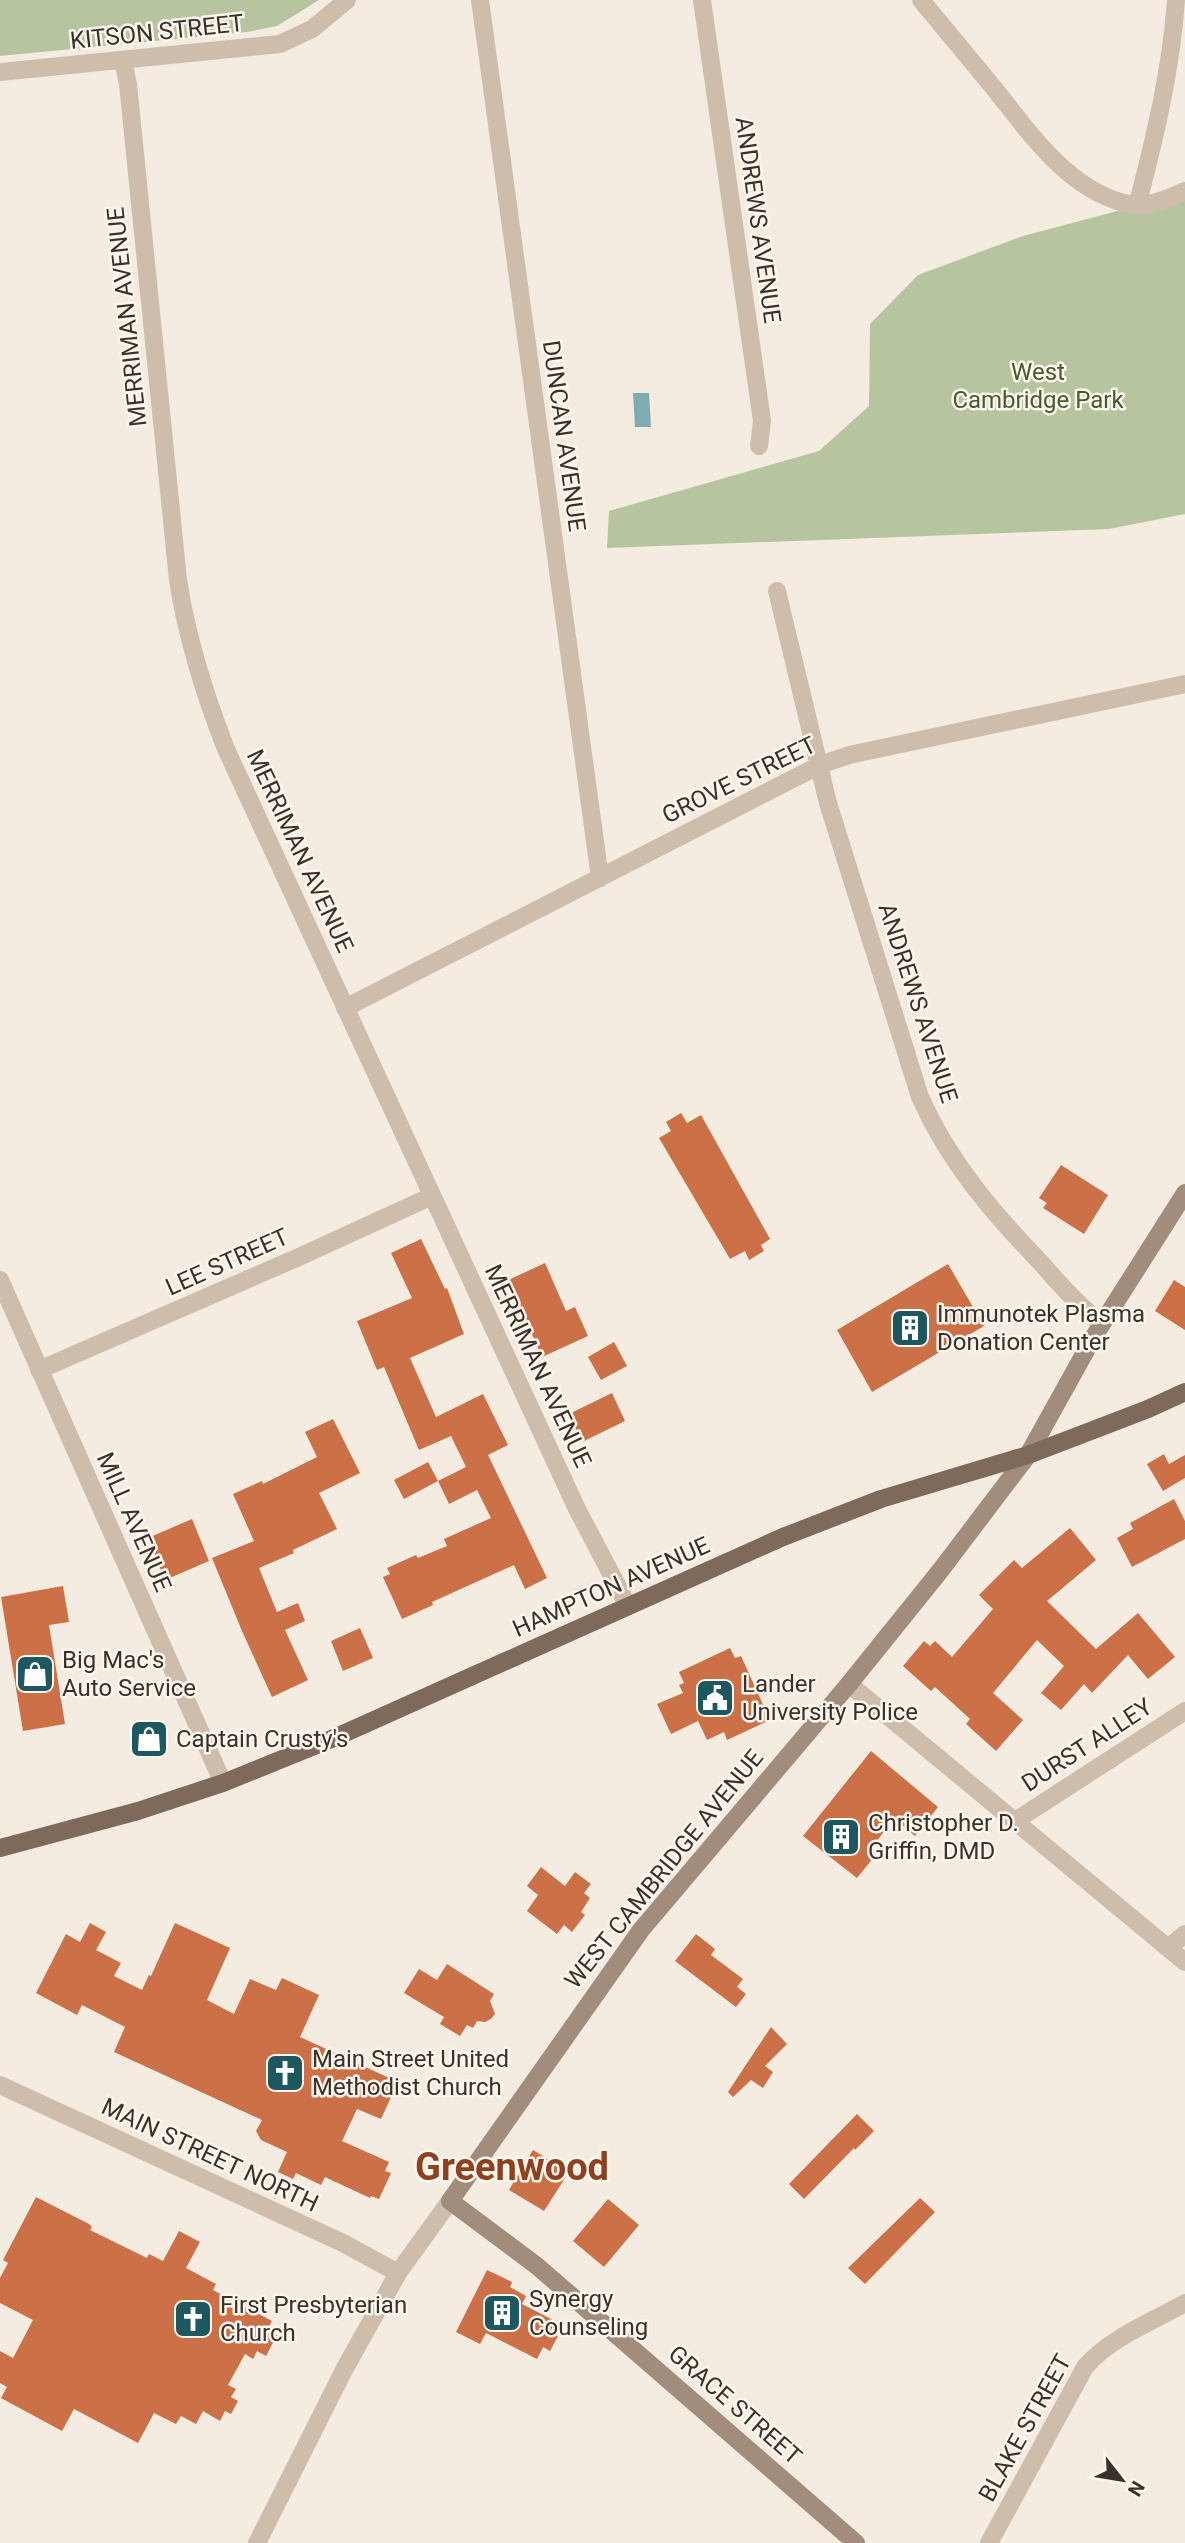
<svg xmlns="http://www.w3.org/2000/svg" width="1185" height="2543" font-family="Roboto,sans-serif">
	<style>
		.green { fill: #b6c59f }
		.water { fill: #7dadb3 }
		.building { fill: #cc7047 }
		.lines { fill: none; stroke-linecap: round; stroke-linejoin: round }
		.minor { stroke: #cebdab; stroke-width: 18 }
		.tertiary { stroke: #cebdab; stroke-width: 18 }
		.secondary { stroke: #a28c7c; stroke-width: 18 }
		.primary { stroke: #7e695b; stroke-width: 18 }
		.labels { text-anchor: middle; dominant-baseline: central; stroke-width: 5; stroke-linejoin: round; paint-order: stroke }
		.street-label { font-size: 24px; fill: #3b312a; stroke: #fbf6ed }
		.park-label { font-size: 24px; fill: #475b2d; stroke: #fbf6ed }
		.poi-label { font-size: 24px; fill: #3b312a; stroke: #fbf6ed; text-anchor: start }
		.town-label { font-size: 38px; font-weight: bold; fill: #8f411f; stroke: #fbf6ed }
	</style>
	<rect width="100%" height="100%" fill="#f4ece0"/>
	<!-- green -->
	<path class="green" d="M0,0H319L277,26L247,32L0,56Z
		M1185,191V514L1109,529L607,548L609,511L819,451L869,406L870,324L918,275L1023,236L1174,196Z"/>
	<!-- water -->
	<path class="water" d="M633,393H649L651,427H635Z"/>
	<!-- building -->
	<path class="building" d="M681,1113L687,1123L701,1115L770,1239L761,1245L764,1251L749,1260L745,1251L730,1259L659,1138L671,1131L666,1122Z
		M1061,1165L1108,1195L1084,1234L1043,1208L1047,1203L1039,1198Z
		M421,1239L445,1289L447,1288L464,1334L410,1358L436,1417L483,1394L508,1445L488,1455L547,1578L525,1589L514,1565L432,1602L433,1605L402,1619L383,1577L390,1574L387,1568L416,1555L418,1558L447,1546L444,1539L491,1518L477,1490L449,1504L438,1481L466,1467L451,1436L419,1450L384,1367L377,1370L357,1321L412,1298L391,1253Z
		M545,1263L566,1311L575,1307L588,1336L542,1357L520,1307L516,1308L504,1282Z
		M948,1264L984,1326L872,1392L837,1330Z
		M1174,1280L1185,1287V1330L1155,1311Z
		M614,1342L627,1366L601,1380L588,1357Z
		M612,1393L625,1421L582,1442L569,1414Z
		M333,1419L360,1473L319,1493L337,1529L293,1550L294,1553L259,1568L277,1612L298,1603L305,1621L285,1630L308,1680L272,1697L242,1631L212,1558L254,1541L233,1494L262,1481L263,1484L317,1457L305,1432Z
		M1164,1454L1169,1464L1185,1455V1478L1163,1491L1147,1464Z
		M428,1462L438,1481L404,1499L394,1480Z
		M1174,1499L1185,1521V1539L1132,1567L1117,1538L1133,1529L1130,1523Z
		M192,1519L209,1561L165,1580L148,1538Z
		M1070,1528L1096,1560L1047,1601L1096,1649L1138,1613L1175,1657L1148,1679L1128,1655L1092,1693L1084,1684L1061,1710L1041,1693L1064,1666L1037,1640L993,1693L1023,1720L996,1751L966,1724L970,1719L935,1687L931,1691L903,1666L924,1641L930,1646L935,1641L952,1657L993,1609L979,1595L1014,1560L1022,1568Z
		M63,1586L69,1622L49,1625L65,1724L23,1731L1,1597Z
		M360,1628L373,1658L343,1671L331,1641Z
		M730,1648L735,1658L741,1656L770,1720L727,1740L724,1732L707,1740L698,1721L671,1734L657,1704L683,1693L679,1685L684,1683L679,1672Z
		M162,1724L167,1749L135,1755L131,1730Z
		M871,1751L938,1807L915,1836L894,1818L868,1853L874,1857L857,1878L803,1836Z
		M541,1867L565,1886L575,1872L591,1884L584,1893L590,1898L581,1912L585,1915L572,1932L564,1925L557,1934L527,1911L538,1895L527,1886Z
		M90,1923L106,1932L96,1950L121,1963L114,1976L142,1990L149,1975L151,1976L175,1923L230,1948L207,2000L234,2014L250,1979L276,1990L282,1978L319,1995L300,2037L398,2082L381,2119L357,2109L342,2141L389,2162L385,2171L391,2173L379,2199L371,2196L370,2198L325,2177L321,2185L296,2173L293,2179L278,2172L287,2152L261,2140L256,2131L262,2120L114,2052L125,2027L82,2005L77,2015L36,1993L66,1934L80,1942Z
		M696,1934L715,1949L711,1955L743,1979L737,1987L746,1994L736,2007L675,1961Z
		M447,1964L494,1994L490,2001L495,2014L491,2019L485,2022L477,2021L473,2028L467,2025L460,2036L440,2024L444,2017L404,1993L419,1969L437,1980Z
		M771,2027L787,2044L765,2066L773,2072L763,2088L751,2080L733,2097L728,2092Z
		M857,2114L874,2131L855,2150L854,2148L804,2199L789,2184Z
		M533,2150L569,2172L544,2211L509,2190Z
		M36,2197L89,2224L92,2227L90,2230L147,2258L149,2254L163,2261L179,2231L200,2242L186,2268L216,2284L213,2290L272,2321L267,2330L277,2335L266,2356L257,2351L253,2359L245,2354L228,2385L236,2389L231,2397L238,2401L231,2414L225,2411L220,2421L203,2411L196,2424L181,2416L176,2424L154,2413L138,2443L74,2409L62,2431L1,2398L7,2387L0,2383V2351L13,2358L33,2320L0,2303V2278L8,2263L3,2260Z
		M920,2198L935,2212L865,2284L848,2268Z
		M608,2199L639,2225L604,2267L573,2241Z
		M487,2270L512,2282L510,2287L526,2296L522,2304L555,2321L550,2332L558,2336L550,2351L543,2347L537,2359L486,2333L480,2344L456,2332Z"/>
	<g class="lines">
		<!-- minor -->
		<path class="minor" d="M480,0L600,878
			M702,0L762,421L759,446
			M921,0C945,29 969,58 993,87C1030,133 1071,195 1134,205C1148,207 1172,197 1185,191
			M123,60L128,84L178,580C187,638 204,693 226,749L577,1509L628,1606
			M0,72L280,44L312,29L347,0
			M1137,206C1155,137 1171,71 1176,0
			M777,591L828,803L920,1097C949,1162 992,1212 1041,1263C1060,1285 1079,1306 1102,1324
			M345,1008L820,765L849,755L1185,684
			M0,1280L223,1783
			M39,1370L299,1257L432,1196
			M1015,1821L1185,1711
			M1168,1948L1185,1934
			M989,2543L1085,2367C1111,2337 1152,2322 1185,2303"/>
		<!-- tertiary -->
		<path class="tertiary" d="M849,1684L1185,1962
			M0,2085L343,2243L398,2273
			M257,2543L344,2370L398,2273L450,2201"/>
		<!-- secondary -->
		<path class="secondary" d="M856,2543L537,2266L450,2201L641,1930L849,1684L940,1571L1028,1455L1093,1338L1185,1193"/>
		<!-- primary -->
		<path class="primary" d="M0,1848L138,1811L223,1783L334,1738L783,1537L881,1499L1028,1455L1148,1409L1185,1392"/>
	</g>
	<!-- icons -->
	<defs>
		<symbol id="building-square" viewBox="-11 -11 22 22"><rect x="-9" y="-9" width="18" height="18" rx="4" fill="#1d5760" stroke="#fbf6ed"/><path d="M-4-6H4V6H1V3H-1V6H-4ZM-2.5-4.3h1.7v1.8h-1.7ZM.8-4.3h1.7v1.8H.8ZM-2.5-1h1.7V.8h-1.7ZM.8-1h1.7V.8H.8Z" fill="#fff"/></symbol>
		<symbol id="shop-square" viewBox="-11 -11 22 22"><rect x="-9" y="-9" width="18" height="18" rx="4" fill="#1d5760" stroke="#fbf6ed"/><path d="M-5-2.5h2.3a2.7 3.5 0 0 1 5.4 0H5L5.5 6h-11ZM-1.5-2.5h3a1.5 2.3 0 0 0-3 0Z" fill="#fff"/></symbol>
		<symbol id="civic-square" viewBox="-11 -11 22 22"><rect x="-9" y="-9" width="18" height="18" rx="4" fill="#1d5760" stroke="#fbf6ed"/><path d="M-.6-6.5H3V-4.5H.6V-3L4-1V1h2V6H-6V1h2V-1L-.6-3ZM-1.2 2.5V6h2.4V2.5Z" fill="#fff"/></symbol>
		<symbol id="church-square" viewBox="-11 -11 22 22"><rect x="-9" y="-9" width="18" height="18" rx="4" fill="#1d5760" stroke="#fbf6ed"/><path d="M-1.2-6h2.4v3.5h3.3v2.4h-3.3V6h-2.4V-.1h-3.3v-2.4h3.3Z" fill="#fff"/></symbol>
	</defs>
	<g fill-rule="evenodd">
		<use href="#building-square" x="888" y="1306" width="44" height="44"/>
		<use href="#shop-square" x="13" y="1652" width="44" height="44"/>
		<use href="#civic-square" x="693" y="1676" width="44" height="44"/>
		<use href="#shop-square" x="127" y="1717" width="44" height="44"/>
		<use href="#building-square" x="819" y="1815" width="44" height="44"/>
		<use href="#church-square" x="263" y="2051" width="44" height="44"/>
		<use href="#building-square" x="480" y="2291" width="44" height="44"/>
		<use href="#church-square" x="171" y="2297" width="44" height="44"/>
	</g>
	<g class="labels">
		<!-- street labels -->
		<g class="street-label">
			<text transform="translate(157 32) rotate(-6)">KITSON STREET</text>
			<text transform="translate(758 220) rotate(82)">ANDREWS AVENUE</text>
			<text transform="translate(127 317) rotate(-96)">MERRIMAN AVENUE</text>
			<text transform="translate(564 436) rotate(82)">DUNCAN AVENUE</text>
			<text transform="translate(739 780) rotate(-26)">GROVE STREET</text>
			<text transform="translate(300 851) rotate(65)">MERRIMAN AVENUE</text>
			<text transform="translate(918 1003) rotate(72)">ANDREWS AVENUE</text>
			<text transform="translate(227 1262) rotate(-24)">LEE STREET</text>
			<text transform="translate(538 1366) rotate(65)">MERRIMAN AVENUE</text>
			<text transform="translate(134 1522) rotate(66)">MILL AVENUE</text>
			<text transform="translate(611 1587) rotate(-24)">HAMPTON AVENUE</text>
			<text transform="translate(1087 1745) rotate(-33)">DURST ALLEY</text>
			<text transform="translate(664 1869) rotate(-51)">WEST CAMBRIDGE AVENUE</text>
			<text transform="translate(210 2155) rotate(25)">MAIN STREET NORTH</text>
			<text transform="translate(735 2405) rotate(41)">GRACE STREET</text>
			<text transform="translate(1025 2428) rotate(-61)">BLAKE STREET</text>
		</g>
		<!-- park labels -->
		<g class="park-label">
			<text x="1038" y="372">West<tspan x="1038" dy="28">Cambridge Park</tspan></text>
		</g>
		<!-- poi labels -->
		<g class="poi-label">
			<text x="937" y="1314">Immunotek Plasma<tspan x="937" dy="28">Donation Center</tspan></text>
			<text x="62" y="1660">Big Mac's<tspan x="62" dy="28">Auto Service</tspan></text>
			<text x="742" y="1684">Lander<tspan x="742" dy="28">University Police</tspan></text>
			<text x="176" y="1739">Captain Crusty's</text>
			<text x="868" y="1823">Christopher D.<tspan x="868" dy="28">Griffin, DMD</tspan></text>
			<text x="312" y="2059">Main Street United<tspan x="312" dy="28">Methodist Church</tspan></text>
			<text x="529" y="2299">Synergy<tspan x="529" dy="28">Counseling</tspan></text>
			<text x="220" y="2305">First Presbyterian<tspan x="220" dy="28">Church</tspan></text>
		</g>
		<!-- town labels -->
		<g class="town-label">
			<text x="512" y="2167">Greenwood</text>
		</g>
	</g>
	<!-- north arrow -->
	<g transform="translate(1122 2480) rotate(121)" stroke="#fbf6ed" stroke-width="5" paint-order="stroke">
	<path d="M0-5L12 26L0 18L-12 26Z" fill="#3b312a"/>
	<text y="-10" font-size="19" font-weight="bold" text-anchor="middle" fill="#3b312a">N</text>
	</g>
</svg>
